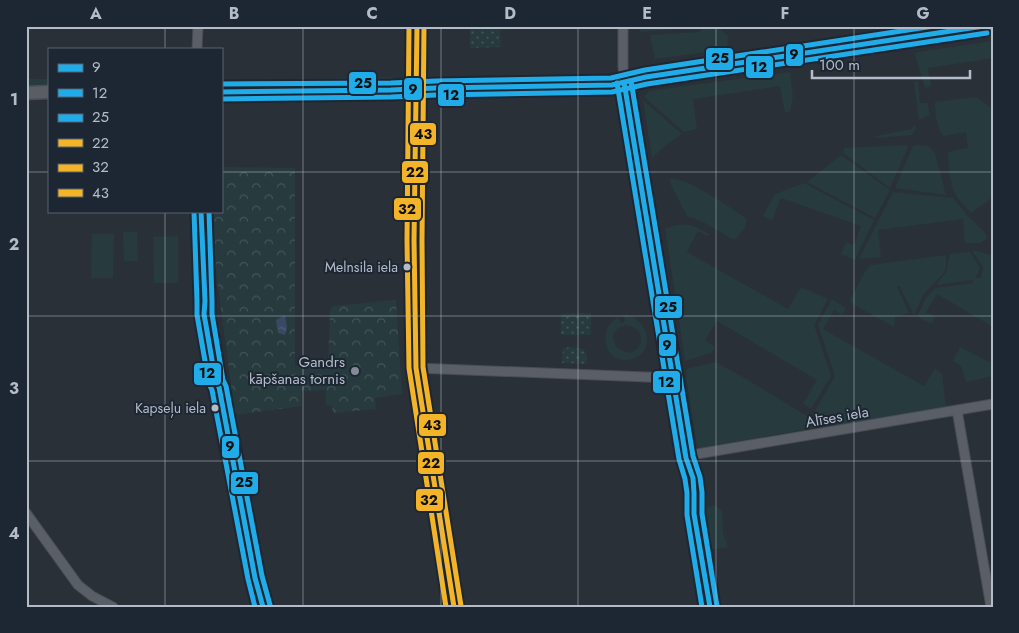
<svg xmlns="http://www.w3.org/2000/svg" width="1019" height="633" font-family="Jost,sans-serif">
	<style>
		.grass { fill: #273a3e; fill-rule: evenodd }
		.park { fill: url(#park-crowns) }
		.garden { fill: url(#garden-dots) }
		.water { fill: url(#water-ripples) }
		.lines { fill: none; stroke-linecap: round; stroke-linejoin: round }
		.street-casing { stroke: #484c53; stroke-width: 11 }
		.secondary-casing { stroke: #484c53; stroke-width: 15 }
		.primary-casing { stroke: #484c55; stroke-width: 16 }
		.street { stroke: #5a5e66; stroke-width: 9 }
		.secondary { stroke: #595d64; stroke-width: 12 }
		.primary { stroke: #5c6168; stroke-width: 14 }
		.bus-1-casing { stroke: #1d2633; stroke-width: 9 }
		.bus-2-casing { stroke: #1d2633; stroke-width: 9 }
		.bus-3-casing { stroke: #1d2633; stroke-width: 9 }
		.bus-4-casing { stroke: #1d2633; stroke-width: 9 }
		.bus-5-casing { stroke: #1d2633; stroke-width: 9 }
		.bus-6-casing { stroke: #1d2633; stroke-width: 9 }
		.bus-1 { stroke: #20ace8; stroke-width: 5 }
		.bus-2 { stroke: #20ace8; stroke-width: 5 }
		.bus-3 { stroke: #20ace8; stroke-width: 5 }
		.bus-4 { stroke: #f4b427; stroke-width: 5 }
		.bus-5 { stroke: #f4b427; stroke-width: 5 }
		.bus-6 { stroke: #f4b427; stroke-width: 5 }
		.grid { fill: none; stroke: #b4bcc9; stroke-width: 1; stroke-opacity: 0.55 }
		.bus-dot { fill: #b4bcc9; stroke: #1d2633; stroke-width: 2 }
		.poi-dot { fill: #848b96; stroke: #1d2633; stroke-width: 2 }
		.labels { text-anchor: middle; dominant-baseline: central; stroke-width: 4; stroke-linejoin: round; paint-order: stroke }
		.bus-label { font-size: 14px; fill: #b4bcc9; stroke: #1d2633; text-anchor: end }
		.poi-label { font-size: 15px; fill: #b4bcc9; stroke: #1d2633; text-anchor: end }
		.street-label { font-size: 15px; fill: #b4bcc9; stroke: #1d2633 }
		.line-badge { stroke: #1d2633; stroke-width: 2 }
		.pale-badge-label { font-size: 14px; text-anchor: middle; font-weight: bold; fill: #111 }
		.neatline { fill: none; stroke: #b4bcc9; stroke-width: 2 }
		.grid-label { font-size: 16px; text-anchor: middle; font-weight: bold; fill: #b4bcc9 }
	</style>
	<defs>
		<pattern id="park-crowns" width="20" height="18" patternUnits="userSpaceOnUse" patternTransform="scale(1.25)"><rect width="20" height="18" fill="#273a3e"/><path d="M2 6a3 3 0 1 1 6 0M12 15a3 3 0 1 1 6 0" fill="none" stroke="#445559"/></pattern>
		<pattern id="garden-dots" width="8" height="8" patternUnits="userSpaceOnUse" patternTransform="scale(1.25)"><rect width="8" height="8" fill="#273a3e"/><path d="M2 2h.1M6 6h.1" fill="none" stroke="#445559" stroke-width="1.8" stroke-linecap="round"/></pattern>
		<pattern id="water-ripples" width="26" height="14" patternUnits="userSpaceOnUse" patternTransform="scale(1.25)"><rect width="26" height="14" fill="#384963"/><path d="M2 4q2-2 4 0t4 0M15 11q2-2 4 0t4 0" fill="none" stroke="#526178"/></pattern>
	</defs>
	<rect width="100%" height="100%" fill="#2a3038"/>
	<!-- grass -->
	<path class="grass" d="M640,26H691L689,28L640,32Z
		M707,26C715,26 723,30 728,36L727,49L655,59L650,35L699,32Z
		M993,34V37L915,48L917,46L920,44Z
		M993,41V58L928,68L931,86L925,88L915,55L917,52Z
		M880,50L881,53L804,65L807,61Z
		M790,72L793,97L790,111L785,113L780,86L693,99L697,129L684,132L644,97L648,92L655,90Z
		M393,77L394,82L337,83V78Z
		M26,79H49V85L26,86Z
		M918,81L920,103H927L930,115L919,120L914,82Z
		M976,97L993,109V126L991,129L993,131V197L971,213C967,208 962,204 958,198C950,188 948,165 948,152L968,148L966,132L943,136C937,127 935,114 935,102Z
		M643,100L682,134L665,146L652,158Z
		M914,124L916,127L912,135L876,138V136L912,129Z
		M907,145L908,147L890,188L843,153L844,148Z
		M916,145L928,146L935,153L946,195L895,188L913,146Z
		M841,155L890,190L875,218L807,182Z
		M651,175L681,363H678L676,362L645,179L646,176Z
		M670,178L687,182L719,200L747,219L745,228L734,240L705,223L687,216L671,185Z
		M804,183L874,220L855,260L841,254L846,243L854,245L861,226L781,198L772,221L763,216L775,194Z
		M893,192L953,198L965,212V213L984,232L987,236L986,239L980,243H965L963,219L878,230L881,257L859,259Z
		M685,224L696,227L709,234L707,236L698,231L687,252L788,309L801,287L828,299L814,325L831,376L811,409L803,404L817,380L717,321L705,340L715,347L711,353L685,361L665,228L676,225Z
		M123,232H137L138,261H124Z
		M92,234H114L113,278H91Z
		M178,236V283H154L153,237Z
		M972,251H978L993,256V327L937,294L926,312L935,317L932,323H930L921,319L918,315L926,298L935,288L973,283V280L936,285L946,272L950,254L970,252L980,268L976,278H981L983,267Z
		M946,255V268L943,274L923,295L914,315L901,290L900,286L897,287L909,313L895,317L894,327L851,303L850,300L866,270L871,265Z
		M832,299L846,308L842,315L834,310L823,329L924,386L935,369L942,373L946,408L878,418L838,426L815,411L835,376L818,325Z
		M625,315C649,317 656,353 632,359C604,366 596,329 618,317L621,323H624ZM625,325C635,326 644,333 640,344C630,368 595,335 625,325Z
		M960,347L993,364V376L966,382L961,366L953,361Z
		M716,362L751,382L819,423L821,426L813,428L699,448L697,446L687,383L686,369Z
		M682,370L693,447L689,444L678,374L679,371Z
		M715,505L722,511L723,533L728,547L711,550L704,508Z"/>
	<!-- park -->
	<path class="park" d="M221,167L295,168V366L328,364L330,310L333,306L396,300L402,394L375,398L376,409L333,413L332,406L326,405V390L301,391V406L235,415L216,271L213,211H221Z"/>
	<!-- garden -->
	<path class="garden" d="M470,26H500L501,47L470,48Z
		M591,313V335H561V314Z
		M570,347C585,349 587,348 587,364L562,363L563,349L565,348Z"/>
	<!-- water -->
	<path class="water" d="M285,315L287,327L285,335L278,333L276,320Z"/>
	<g class="lines">
		<defs>
			<path id="street" d="M623,26V67L626,97L686,458C695,474 695,496 694,514L710,607
				M197,49L198,26
				M201,211L205,301L204,314L216,383L219,387L255,578L263,607
				M416,368L672,378
				M957,410L991,607
				M686,458L697,454L993,404
				M26,513L78,585L92,596L113,607"/>
			<path id="secondary" d="M221,92L391,90L436,88L604,85H612L646,77L986,26
				M26,93L49,92"/>
			<path id="primary" d="M417,26C415,140 412,254 416,368L454,607"/>
		</defs>
		<!-- street casing -->
		<use href="#street" class="street-casing"/>
		<!-- secondary casing -->
		<use href="#secondary" class="secondary-casing"/>
		<!-- primary casing -->
		<use href="#primary" class="primary-casing"/>
		<!-- street -->
		<use href="#street" class="street"/>
		<!-- secondary -->
		<use href="#secondary" class="secondary"/>
		<!-- primary -->
		<use href="#primary" class="primary"/>
		<defs>
			<path id="bus-1" d="M624,82L686,458L693,478L694,493V514L710,607
				M221,92L391,90L436,88L612,85L646,77L984,26
				M201,211L205,301L204,314L216,383L219,387L255,578L263,607"/>
			<path id="bus-2" d="M617,83L679,459L685,479L687,493V515L702,607
				M221,99L391,97L436,95L612,92L647,84L987,33
				M194,211L197,301V315L209,384L212,390L248,579L255,607"/>
			<path id="bus-3" d="M631,81L693,456L700,477L702,492V514L717,606
				M221,84L391,83L436,81L611,78L645,70L934,26
				M209,211L212,301V314L223,380L226,386L262,576L270,605"/>
			<path id="bus-4" d="M417,26L414,240L416,368L454,607"/>
			<path id="bus-5" d="M409,26L407,240L409,368L446,607"/>
			<path id="bus-6" d="M424,26L422,240L423,367L461,606"/>
		</defs>
		<!-- bus-1 casing -->
		<use href="#bus-1" class="bus-1-casing"/>
		<!-- bus-2 casing -->
		<use href="#bus-2" class="bus-2-casing"/>
		<!-- bus-3 casing -->
		<use href="#bus-3" class="bus-3-casing"/>
		<!-- bus-4 casing -->
		<use href="#bus-4" class="bus-4-casing"/>
		<!-- bus-5 casing -->
		<use href="#bus-5" class="bus-5-casing"/>
		<!-- bus-6 casing -->
		<use href="#bus-6" class="bus-6-casing"/>
		<!-- bus-1 -->
		<use href="#bus-1" class="bus-1"/>
		<!-- bus-2 -->
		<use href="#bus-2" class="bus-2"/>
		<!-- bus-3 -->
		<use href="#bus-3" class="bus-3"/>
		<!-- bus-4 -->
		<use href="#bus-4" class="bus-4"/>
		<!-- bus-5 -->
		<use href="#bus-5" class="bus-5"/>
		<!-- bus-6 -->
		<use href="#bus-6" class="bus-6"/>
	</g>
	<!-- grid -->
	<path class="grid" d="M165,26V49M303,26V607M441,26V607M578,26V607M716,26V607M854,26V607M26,172H49M221,172H993M165,211V607M26,316H993M26,461H993"/>
	<!-- markers -->
	<g class="bus-dot">
		<circle cx="407" cy="267" r="4.5"/>
		<circle cx="215" cy="408" r="4.5"/>
	</g>
	<circle class="poi-dot" cx="355" cy="371" r="5"/>
	<g class="labels">
		<!-- bus labels -->
		<g class="bus-label">
			<text x="398" y="267">Melnsila iela</text>
			<text x="206" y="408">Kapseļu iela</text>
		</g>
		<!-- poi labels -->
		<g class="poi-label">
			<text x="345" y="362">Gandrs<tspan x="345" dy="17">kāpšanas tornis</tspan></text>
		</g>
		<!-- street labels -->
		<g class="street-label">
			<text transform="translate(837 417) rotate(-10)">Alīses iela</text>
		</g>
	</g>
	<g class="line-badge">
		<rect x="785" y="43" width="19" height="24" rx="5" fill="#20ace8"/>
		<rect x="705" y="47" width="29" height="24" rx="5" fill="#20ace8"/>
		<rect x="745" y="55" width="29" height="24" rx="5" fill="#20ace8"/>
		<rect x="348" y="71" width="29" height="24" rx="5" fill="#20ace8"/>
		<rect x="403" y="77" width="20" height="24" rx="5" fill="#20ace8"/>
		<rect x="437" y="83" width="28" height="24" rx="5" fill="#20ace8"/>
		<rect x="409" y="122" width="28" height="24" rx="5" fill="#f4b427"/>
		<rect x="401" y="160" width="28" height="24" rx="5" fill="#f4b427"/>
		<rect x="393" y="197" width="29" height="24" rx="5" fill="#f4b427"/>
		<rect x="654" y="295" width="29" height="24" rx="5" fill="#20ace8"/>
		<rect x="658" y="333" width="19" height="24" rx="5" fill="#20ace8"/>
		<rect x="193" y="362" width="29" height="24" rx="5" fill="#20ace8"/>
		<rect x="652" y="370" width="29" height="24" rx="5" fill="#20ace8"/>
		<rect x="418" y="413" width="29" height="24" rx="5" fill="#f4b427"/>
		<rect x="221" y="435" width="19" height="24" rx="5" fill="#20ace8"/>
		<rect x="417" y="451" width="28" height="24" rx="5" fill="#f4b427"/>
		<rect x="230" y="471" width="29" height="24" rx="5" fill="#20ace8"/>
		<rect x="415" y="488" width="29" height="24" rx="5" fill="#f4b427"/>
	</g>
	<g class="pale-badge-label">
		<text x="794" y="59">9</text>
		<text x="720" y="63">25</text>
		<text x="759" y="72">12</text>
		<text x="363" y="88">25</text>
		<text x="413" y="94">9</text>
		<text x="451" y="100">12</text>
		<text x="423" y="139">43</text>
		<text x="415" y="177">22</text>
		<text x="407" y="214">32</text>
		<text x="668" y="312">25</text>
		<text x="667" y="350">9</text>
		<text x="207" y="378">12</text>
		<text x="666" y="387">12</text>
		<text x="432" y="430">43</text>
		<text x="230" y="451">9</text>
		<text x="431" y="468">22</text>
		<text x="244" y="487">25</text>
		<text x="429" y="505">32</text>
	</g>
	<!-- border -->
	<rect width="1019" height="633" fill="none" stroke="#1d2633" stroke-width="55"/>
	<!-- legend -->
	<rect x="48" y="48" width="175" height="165" fill="#1d2633" stroke="#59626f"/>
	<rect x="58" y="64" width="25" height="8" fill="#20ace8" stroke="#59626f"/>
	<text x="92" y="72" font-size="15" fill="#b4bcc9">9</text>
	<rect x="58" y="89" width="25" height="8" fill="#20ace8" stroke="#59626f"/>
	<text x="92" y="98" font-size="15" fill="#b4bcc9">12</text>
	<rect x="58" y="114" width="25" height="8" fill="#20ace8" stroke="#59626f"/>
	<text x="92" y="122" font-size="15" fill="#b4bcc9">25</text>
	<rect x="58" y="139" width="25" height="8" fill="#f4b427" stroke="#59626f"/>
	<text x="92" y="148" font-size="15" fill="#b4bcc9">22</text>
	<rect x="58" y="164" width="25" height="8" fill="#f4b427" stroke="#59626f"/>
	<text x="92" y="172" font-size="15" fill="#b4bcc9">32</text>
	<rect x="58" y="189" width="25" height="8" fill="#f4b427" stroke="#59626f"/>
	<text x="92" y="198" font-size="15" fill="#b4bcc9">43</text>
	<!-- scale -->
	<path d="M812 70v8h158v-8" fill="none" stroke="#b4bcc9" stroke-width="2.5"/>
	<text x="819" y="70" font-size="15" fill="#b4bcc9" stroke="#1d2633" stroke-width="4" paint-order="stroke">100 m</text>
	<rect x="28" y="28" width="964" height="578" class="neatline"/>
	<g class="grid-label">
		<text x="96" y="19">A</text>
		<text x="234" y="19">B</text>
		<text x="372" y="19">C</text>
		<text x="510" y="19">D</text>
		<text x="647" y="19">E</text>
		<text x="785" y="19">F</text>
		<text x="923" y="19">G</text>
		<text x="14" y="105">1</text>
		<text x="14" y="250">2</text>
		<text x="14" y="394">3</text>
		<text x="14" y="539">4</text>
	</g>
</svg>
